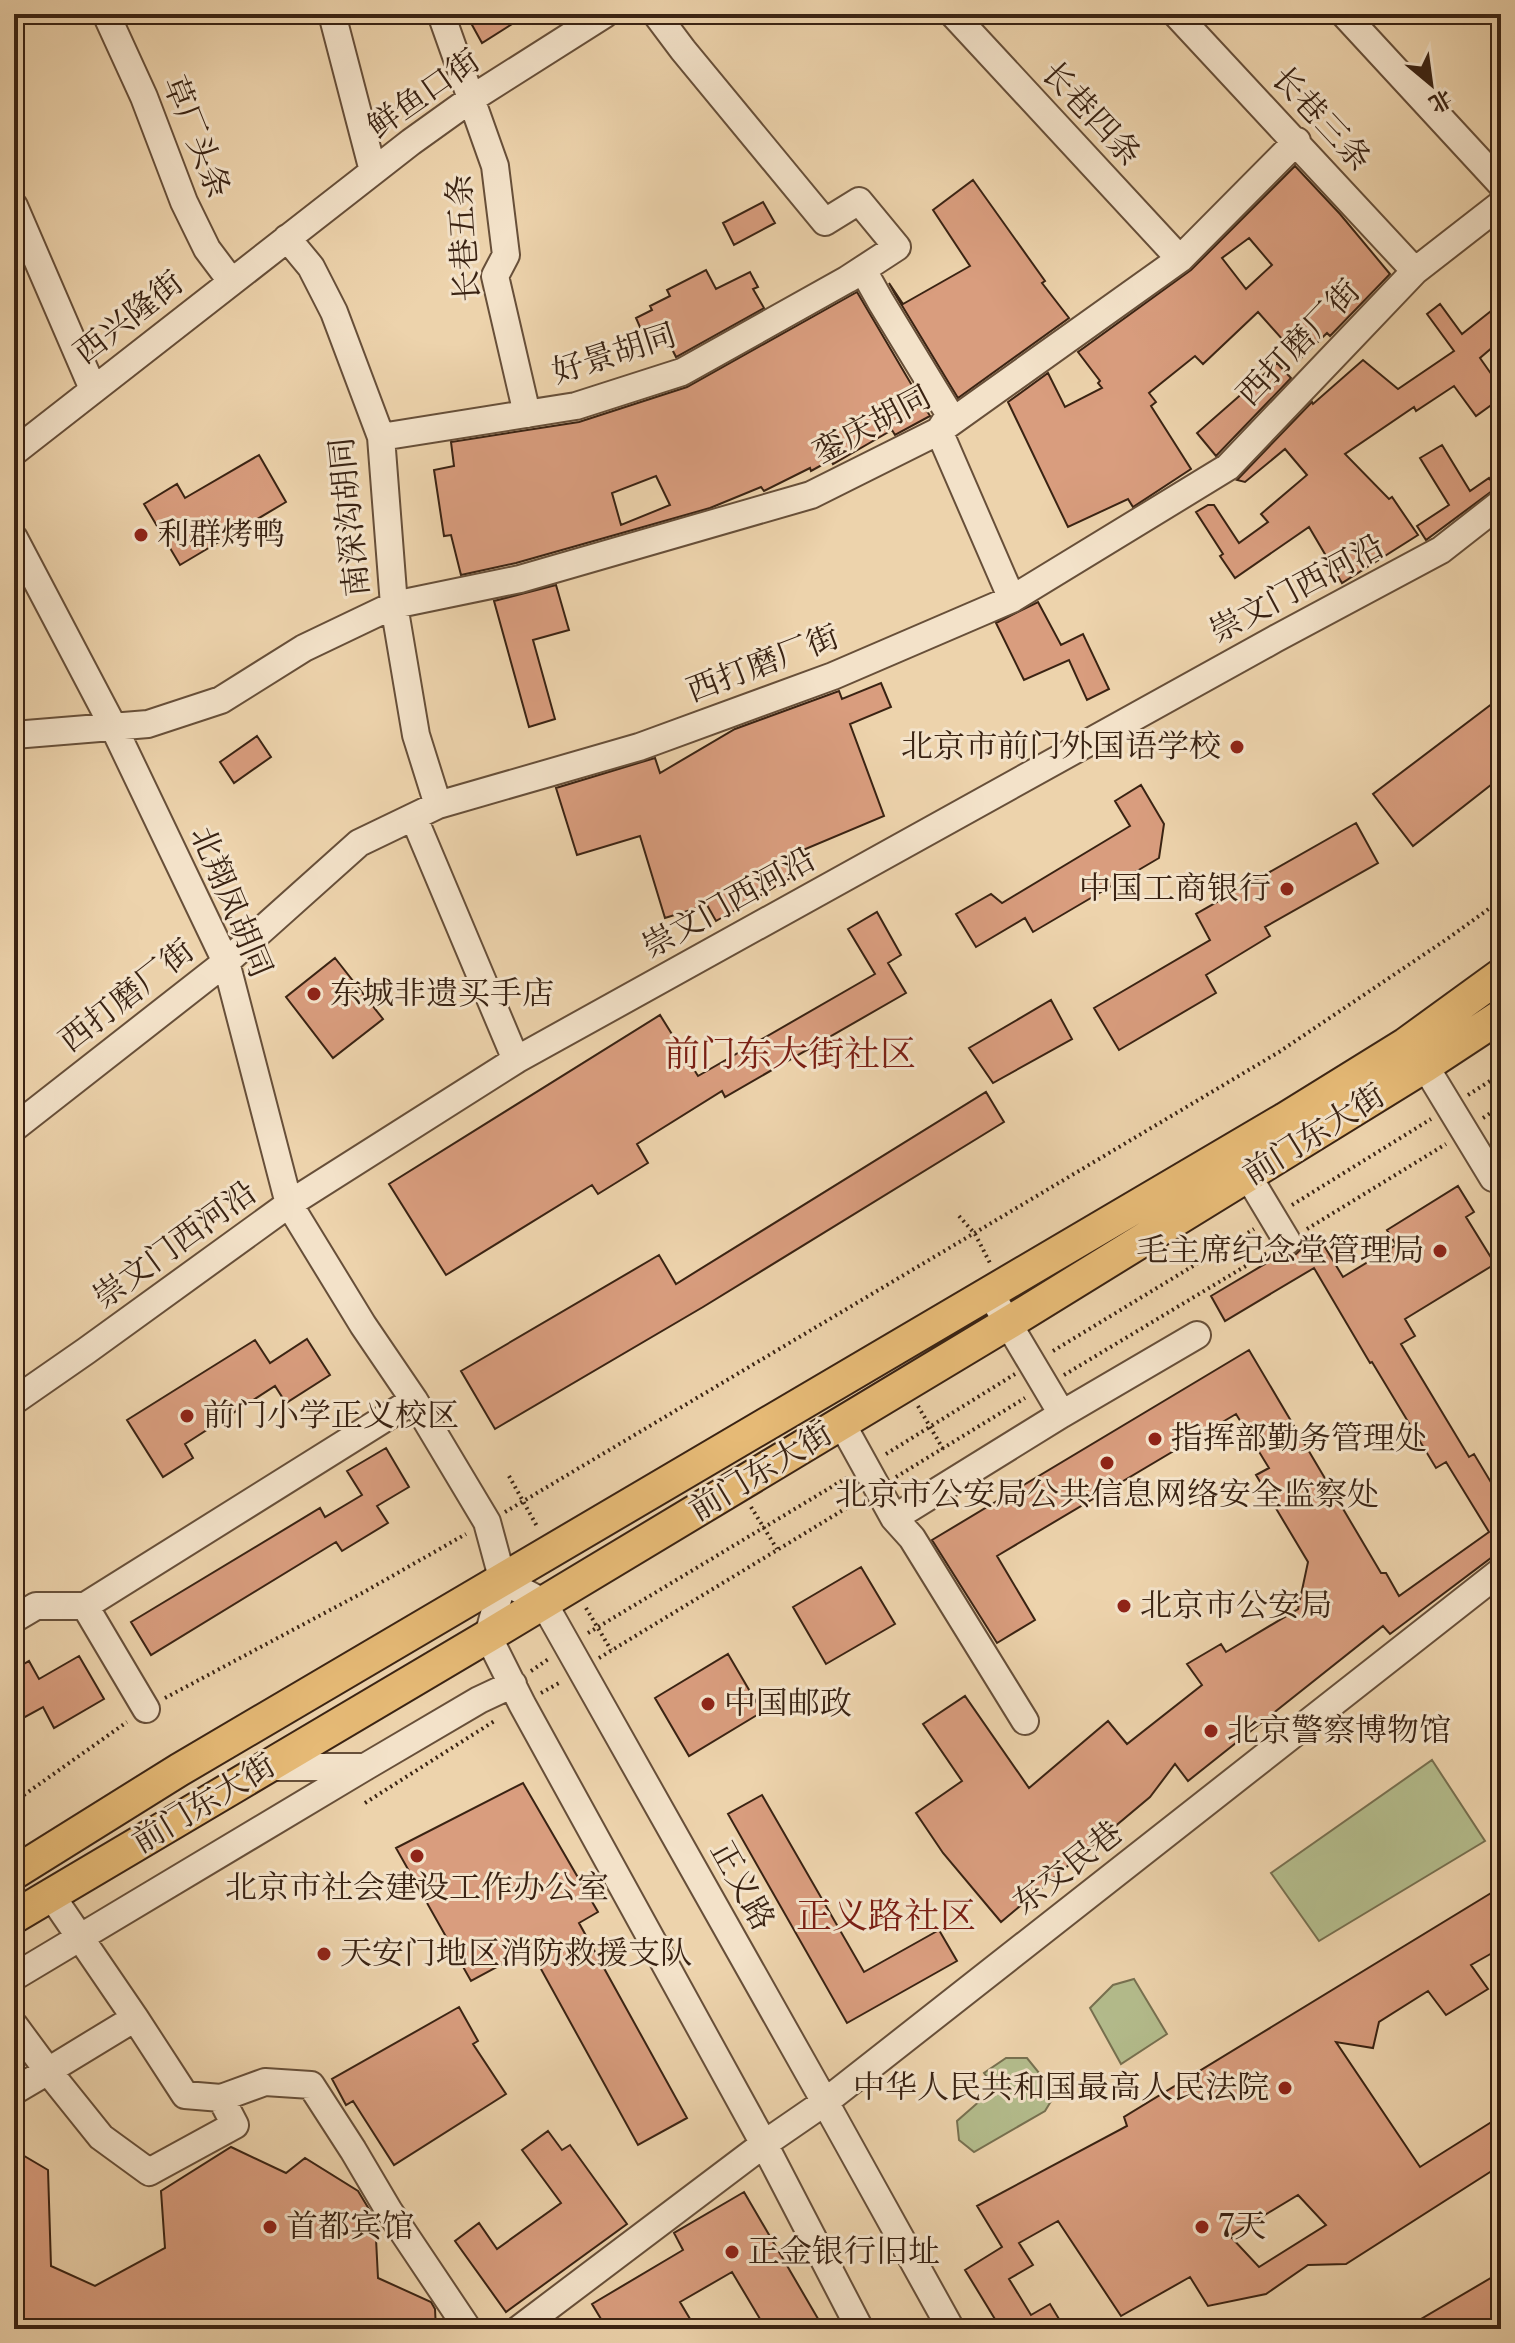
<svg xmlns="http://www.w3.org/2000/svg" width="1515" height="2343" font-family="'Libre Bodoni','Noto Serif SC',serif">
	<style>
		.green { fill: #b4bd8d; stroke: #777050; stroke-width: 2 }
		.building { fill: #d99d7e; stroke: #3a2313; stroke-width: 2; fill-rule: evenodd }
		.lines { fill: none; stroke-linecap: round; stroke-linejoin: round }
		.minor-casing { stroke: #674f39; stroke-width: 30 }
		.major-casing { stroke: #3a2313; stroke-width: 36 }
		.path { stroke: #3a2313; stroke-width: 4; stroke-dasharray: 2 4; stroke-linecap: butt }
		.minor { stroke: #f3e2c9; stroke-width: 26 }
		.major { stroke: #e6ba76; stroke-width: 32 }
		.poi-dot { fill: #8f2418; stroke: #f3e2c9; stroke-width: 3 }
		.labels { text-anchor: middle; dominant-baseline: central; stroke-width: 6; stroke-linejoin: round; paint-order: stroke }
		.street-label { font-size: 32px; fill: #3a2313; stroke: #f3e2c9 }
		.poi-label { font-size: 32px; fill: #3a2313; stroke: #f3e2c9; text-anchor: start }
		.quarter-label { font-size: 36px; fill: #7a1f14; stroke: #f3e2c9 }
	</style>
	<rect width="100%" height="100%" fill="#edd3ac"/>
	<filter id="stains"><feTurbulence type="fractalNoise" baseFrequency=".0025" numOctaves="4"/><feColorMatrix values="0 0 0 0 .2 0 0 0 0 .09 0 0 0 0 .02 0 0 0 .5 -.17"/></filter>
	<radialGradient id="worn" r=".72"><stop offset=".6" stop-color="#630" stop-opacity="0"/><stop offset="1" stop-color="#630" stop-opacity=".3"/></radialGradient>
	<!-- green -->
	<path class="green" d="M1432,1760L1485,1841L1319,1941L1271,1873Z
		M1134,1979L1167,2034L1121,2064L1090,2008L1113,1985Z
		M1006,2058H1027L1044,2079L1053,2098L1045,2111L974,2152L959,2140L957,2121L982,2099L997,2090L984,2073Z"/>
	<!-- building -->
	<path class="building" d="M466,14H528L482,43Z
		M1295,166L1340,214L1390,274L1330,336L1327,333L1300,359L1258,312L1203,364L1195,356L1149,393L1156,402L1151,406L1191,469L1133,507L1128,499L1068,527L1008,402L1048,373L1065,407L1102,388L1098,383L1100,381L1078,352L1191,270ZM1249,238L1272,265L1246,289L1222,258Z
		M973,180L1045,281L1042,283L1069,318L958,398L895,294L889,283L903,304L970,266L933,210Z
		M763,202L775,223L734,245L723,223Z
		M706,270L716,289L750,272L758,287L753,289L764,308L676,357L664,333L646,341L636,318L652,310L650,306L670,296L667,290Z
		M857,292L930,416L895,435L892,430L833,464L831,460L811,471L810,468L764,491L761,487L710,508L516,563L461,575L451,535L444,536L434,470L454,466L451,442L579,422L687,387ZM656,476L670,505L621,525L612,493Z
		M1501,303V340L1480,358L1501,388V398L1476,416L1454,386L1416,411L1414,407L1345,454L1389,499L1392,497L1418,535L1342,583L1309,527L1235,578L1220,556L1223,554L1196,512L1208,505H1214L1239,543L1268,522L1261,514L1307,475L1285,449L1245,482L1237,480L1312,402L1313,404L1363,360L1398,389L1454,351L1427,314L1440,304L1462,334Z
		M1277,363L1291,378L1216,456L1197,433Z
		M1442,445L1470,491L1489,478L1496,488L1426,540L1417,526L1449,505L1420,458Z
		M259,455L286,502L180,565L144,504L177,484L185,498Z
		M556,585L569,630L533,640L555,719L529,727L494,601Z
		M1038,602L1061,645L1083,634L1109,689L1087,700L1069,660L1024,680L996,623Z
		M881,683L891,707L850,724L884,816L784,858L794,876L716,921L707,905L665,918L640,836L577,855L556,788L655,758L660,773L735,729L839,691L842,699Z
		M1501,697V777L1413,846L1373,794Z
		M257,736L271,757L234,783L220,762Z
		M1141,785L1164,824L1159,858L1033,932L1025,918L976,947L956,914L991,894L1002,903L1130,826L1115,801Z
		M1356,823L1378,863L1265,927L1270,936L1206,975L1216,993L1119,1050L1094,1008L1210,940L1196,914Z
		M877,912L901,955L888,963L906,993L725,1097L722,1091L637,1144L648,1163L598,1194L592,1185L446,1275L389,1184L660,1015L698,1076L875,974L848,929Z
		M335,958L383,1019L333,1058L286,997Z
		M1051,1000L1072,1039L993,1083L969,1048Z
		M986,1092L1004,1122L703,1307L495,1429L461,1371L659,1255L676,1284Z
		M1458,1186L1474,1212L1466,1217L1495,1264L1405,1319L1415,1336L1401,1344L1469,1457L1474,1454L1501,1499V1554L1491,1558L1390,1634L1383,1626L1188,1781L1175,1764L1150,1797L1001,1922L943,1853L916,1813L962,1781L923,1724L965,1696L1029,1788L1108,1721L1127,1744L1202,1685L1187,1664L1221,1644L1226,1652L1298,1609L1308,1562L1256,1475L1269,1468L1236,1414L997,1556L1035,1620L997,1643L932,1540L1249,1350L1381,1573H1386L1399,1596L1489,1532L1446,1462L1436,1468L1372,1362L1370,1363L1314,1268L1225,1321L1211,1296L1280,1255L1288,1257L1295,1255L1301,1249L1303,1242L1317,1234L1343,1277L1396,1245L1387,1230Z
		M307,1339L330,1375L286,1403L275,1386L185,1444L193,1458L163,1477L127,1420L255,1340L270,1363Z
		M386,1448L409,1487L377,1506L388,1523L342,1551L336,1542L151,1655L131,1622L320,1508L325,1517L362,1495L347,1471Z
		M861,1567L895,1624L826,1664L793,1607Z
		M728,1654L762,1712L689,1756L655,1698Z
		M79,1656L104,1699L54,1728L43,1707L14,1723V1670L29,1661L39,1679Z
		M523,1783L598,1912L579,1923L687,2118L638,2145L530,1949L471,1981L396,1848Z
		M762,1795L864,1972L939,1930L957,1961L847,2023L728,1814Z
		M1501,1887V1948L1471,1965L1488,1989L1446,2015L1428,1991L1379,2022L1373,2048L1336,2042L1420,2167L1501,2116V2165L1346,2264L1308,2265L1266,2294L1208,2306L1190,2277L1121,2316L1058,2221L1019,2243L1033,2265L1009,2279L1031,2315L1050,2304L1065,2329H1001L965,2270L1002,2247L977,2206L1127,2126L1124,2117ZM1298,2195L1326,2225L1259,2267L1230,2236Z
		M459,2007L478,2041L473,2044L506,2094L394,2165L353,2101L346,2105L332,2079Z
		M548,2131L562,2150L570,2145L627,2224L506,2312L455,2241L479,2223L497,2249L561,2203L522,2150Z
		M231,2147L286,2173L305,2158L358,2191L375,2219L378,2278L431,2302L435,2309L436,2329H14V2150L48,2170L51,2266L95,2286L165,2248L161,2191Z
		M744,2192L824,2329H766L732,2272L680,2302L696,2329H607L592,2304L683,2250L674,2233Z
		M1501,2272V2329H1404Z"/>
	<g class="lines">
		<defs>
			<path id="minor" d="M106,14L144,97L184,202L207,249L231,281
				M332,14L373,171
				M441,14L495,166L506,255L495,276L527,414
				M656,14L683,50L825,222L859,201L897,247L848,279L863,270L881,302L948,412V417L939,431L1012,599
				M953,14L1180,259
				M1176,14L1415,271
				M1344,14L1501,184
				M14,206L93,389
				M287,238L311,267L334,312L381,437L394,605L416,735L438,805
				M381,437L576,406L682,372L848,279
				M14,452L411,142L471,99L605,14
				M14,538L114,728L226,962L289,1204L363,1325L414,1400L487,1522L503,1581L488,1636L522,1704L764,2144L860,2329
				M14,735L148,724L221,700L304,648L394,605L520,579L811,495L939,431L1180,259L1297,141
				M414,818L516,1060
				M1425,1066L1493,1178
				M14,1128L226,962L359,843L438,805L639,747L833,676L1012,599L1228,467L1415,271L1501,204
				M1248,1176L1287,1241
				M990,1293L1062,1414
				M14,1401L86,1351L289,1204L516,1060L1275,639L1441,550L1501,503
				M842,1424L894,1518L1062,1414L1197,1335
				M894,1518L912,1538L1025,1721
				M503,1581L543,1602L825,2102L951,2329
				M85,1606L414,1400
				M14,1619L36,1606H85L146,1709
				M266,1767H365
				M51,1895L135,2018L185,2095L221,2098L265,2082L311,2085L353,2150L389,2211L468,2329
				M14,1977L365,1767L479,1700L513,1684
				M135,2018L48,2071L101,2137L149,2172L235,2125L221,2098
				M14,2025L48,2071L14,2091
				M519,2329L764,2144L825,2102L1501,1571"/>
			<path id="major" d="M14,1873L179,1770L1285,1119L1406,1044L1501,975
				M14,1917L488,1636L1018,1317L1425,1066L1501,1016"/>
		</defs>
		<!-- minor casing -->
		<use href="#minor" class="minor-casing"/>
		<!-- major casing -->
		<use href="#major" class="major-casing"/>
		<!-- path -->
		<path class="path" d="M1468,1095L1501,1074
			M1483,1118L1501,1106
			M1292,1205L1431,1119
			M959,1216L975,1234L990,1263
			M1307,1229L1446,1144
			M1053,1351L1254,1229
			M1064,1375L1269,1252
			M918,1406L943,1449
			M886,1454L1015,1374
			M509,1476L538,1528
			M896,1477L1025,1398
			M751,1507L777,1549
			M505,1512L1279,1052L1450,937L1501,900
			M586,1608L611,1650
			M588,1633L848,1477
			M599,1658L858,1501
			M531,1671L550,1658
			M541,1693L561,1682
			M165,1698L364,1592L466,1534
			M14,1802L127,1722
			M365,1803L496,1720"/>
		<!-- minor -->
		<use href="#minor" class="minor"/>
		<!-- major -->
		<use href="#major" class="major"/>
	</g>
	<!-- markers -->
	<g class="poi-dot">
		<circle cx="141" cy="535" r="8"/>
		<circle cx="1237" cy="747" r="8"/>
		<circle cx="1287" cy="889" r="8"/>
		<circle cx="314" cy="994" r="8"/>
		<circle cx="1440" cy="1251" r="8"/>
		<circle cx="187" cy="1416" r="8"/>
		<circle cx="1155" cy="1439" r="8"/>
		<circle cx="1107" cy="1463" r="8"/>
		<circle cx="1124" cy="1606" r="8"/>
		<circle cx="708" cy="1704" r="8"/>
		<circle cx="1211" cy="1731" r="8"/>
		<circle cx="417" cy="1856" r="8"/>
		<circle cx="324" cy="1954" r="8"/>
		<circle cx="1285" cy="2088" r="8"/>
		<circle cx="270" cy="2227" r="8"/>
		<circle cx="1202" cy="2227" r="8"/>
		<circle cx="732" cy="2252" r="8"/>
	</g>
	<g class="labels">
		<!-- street labels -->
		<g class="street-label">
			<text transform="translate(424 94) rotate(-35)">鲜鱼口街</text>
			<text transform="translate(1091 114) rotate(47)">长巷四条</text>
			<text transform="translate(1321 119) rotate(47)">长巷三条</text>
			<text transform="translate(196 137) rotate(68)">草厂头条</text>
			<text transform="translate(464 238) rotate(-94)">长巷五条</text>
			<text transform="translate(129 318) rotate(-38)">西兴隆街</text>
			<text transform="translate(1299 343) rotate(-46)">西打磨厂街</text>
			<text transform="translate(614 354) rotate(-18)">好景胡同</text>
			<text transform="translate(872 425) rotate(-28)">銮庆胡同</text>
			<text transform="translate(350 517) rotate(-96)">南深沟胡同</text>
			<text transform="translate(1297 589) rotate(-28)">崇文门西河沿</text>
			<text transform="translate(763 664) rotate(-21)">西打磨厂街</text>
			<text transform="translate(231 902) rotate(67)">北翔凤胡同</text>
			<text transform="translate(729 903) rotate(-29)">崇文门西河沿</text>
			<text transform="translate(127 996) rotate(-38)">西打磨厂街</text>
			<text transform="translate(1314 1135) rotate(-32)">前门东大街</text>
			<text transform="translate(175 1245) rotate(-36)">崇文门西河沿</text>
			<text transform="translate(761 1472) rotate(-31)">前门东大街</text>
			<text transform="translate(204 1804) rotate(-31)">前门东大街</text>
			<text transform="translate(1068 1868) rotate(-38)">东交民巷</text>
			<text transform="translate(742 1886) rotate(61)">正义路</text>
		</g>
		<!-- poi labels -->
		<g class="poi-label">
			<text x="157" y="535">利群烤鸭</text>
			<text x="1221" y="747" text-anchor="end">北京市前门外国语学校</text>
			<text x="1271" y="889" text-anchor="end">中国工商银行</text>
			<text x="330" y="994">东城非遗买手店</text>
			<text x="1424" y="1251" text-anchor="end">毛主席纪念堂管理局</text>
			<text x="203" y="1416">前门小学正义校区</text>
			<text x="1171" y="1439">指挥部勤务管理处</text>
			<text x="1107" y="1495" text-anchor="middle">北京市公安局公共信息网络安全监察处</text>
			<text x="1140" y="1606">北京市公安局</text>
			<text x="724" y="1704">中国邮政</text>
			<text x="1227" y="1731">北京警察博物馆</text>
			<text x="417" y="1888" text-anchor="middle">北京市社会建设工作办公室</text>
			<text x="340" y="1954">天安门地区消防救援支队</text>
			<text x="1269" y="2088" text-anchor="end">中华人民共和国最高人民法院</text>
			<text x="286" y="2227">首都宾馆</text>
			<text x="1218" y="2227">7天</text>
			<text x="748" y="2252">正金银行旧址</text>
		</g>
		<!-- quarter labels -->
		<g class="quarter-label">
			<text x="790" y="1055">前门东大街社区</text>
			<text x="886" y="1917">正义路社区</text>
		</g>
	</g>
	<!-- margin -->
	<rect width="1515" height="2343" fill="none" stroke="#edd3ac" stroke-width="48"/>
	<rect x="16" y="16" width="1483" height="2311" fill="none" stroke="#3a2313" stroke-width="4"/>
	<rect x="24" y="24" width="1467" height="2295" fill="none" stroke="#3a2313" stroke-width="2"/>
	<!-- north arrow -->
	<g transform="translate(1431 84) rotate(151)" stroke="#f3e2c9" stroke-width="6" paint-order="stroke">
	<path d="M0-6L14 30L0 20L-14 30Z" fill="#3a2313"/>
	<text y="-12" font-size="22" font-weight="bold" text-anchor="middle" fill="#3a2313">北</text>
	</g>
	<rect width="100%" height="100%" filter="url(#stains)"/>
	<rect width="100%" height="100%" fill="url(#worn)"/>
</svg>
